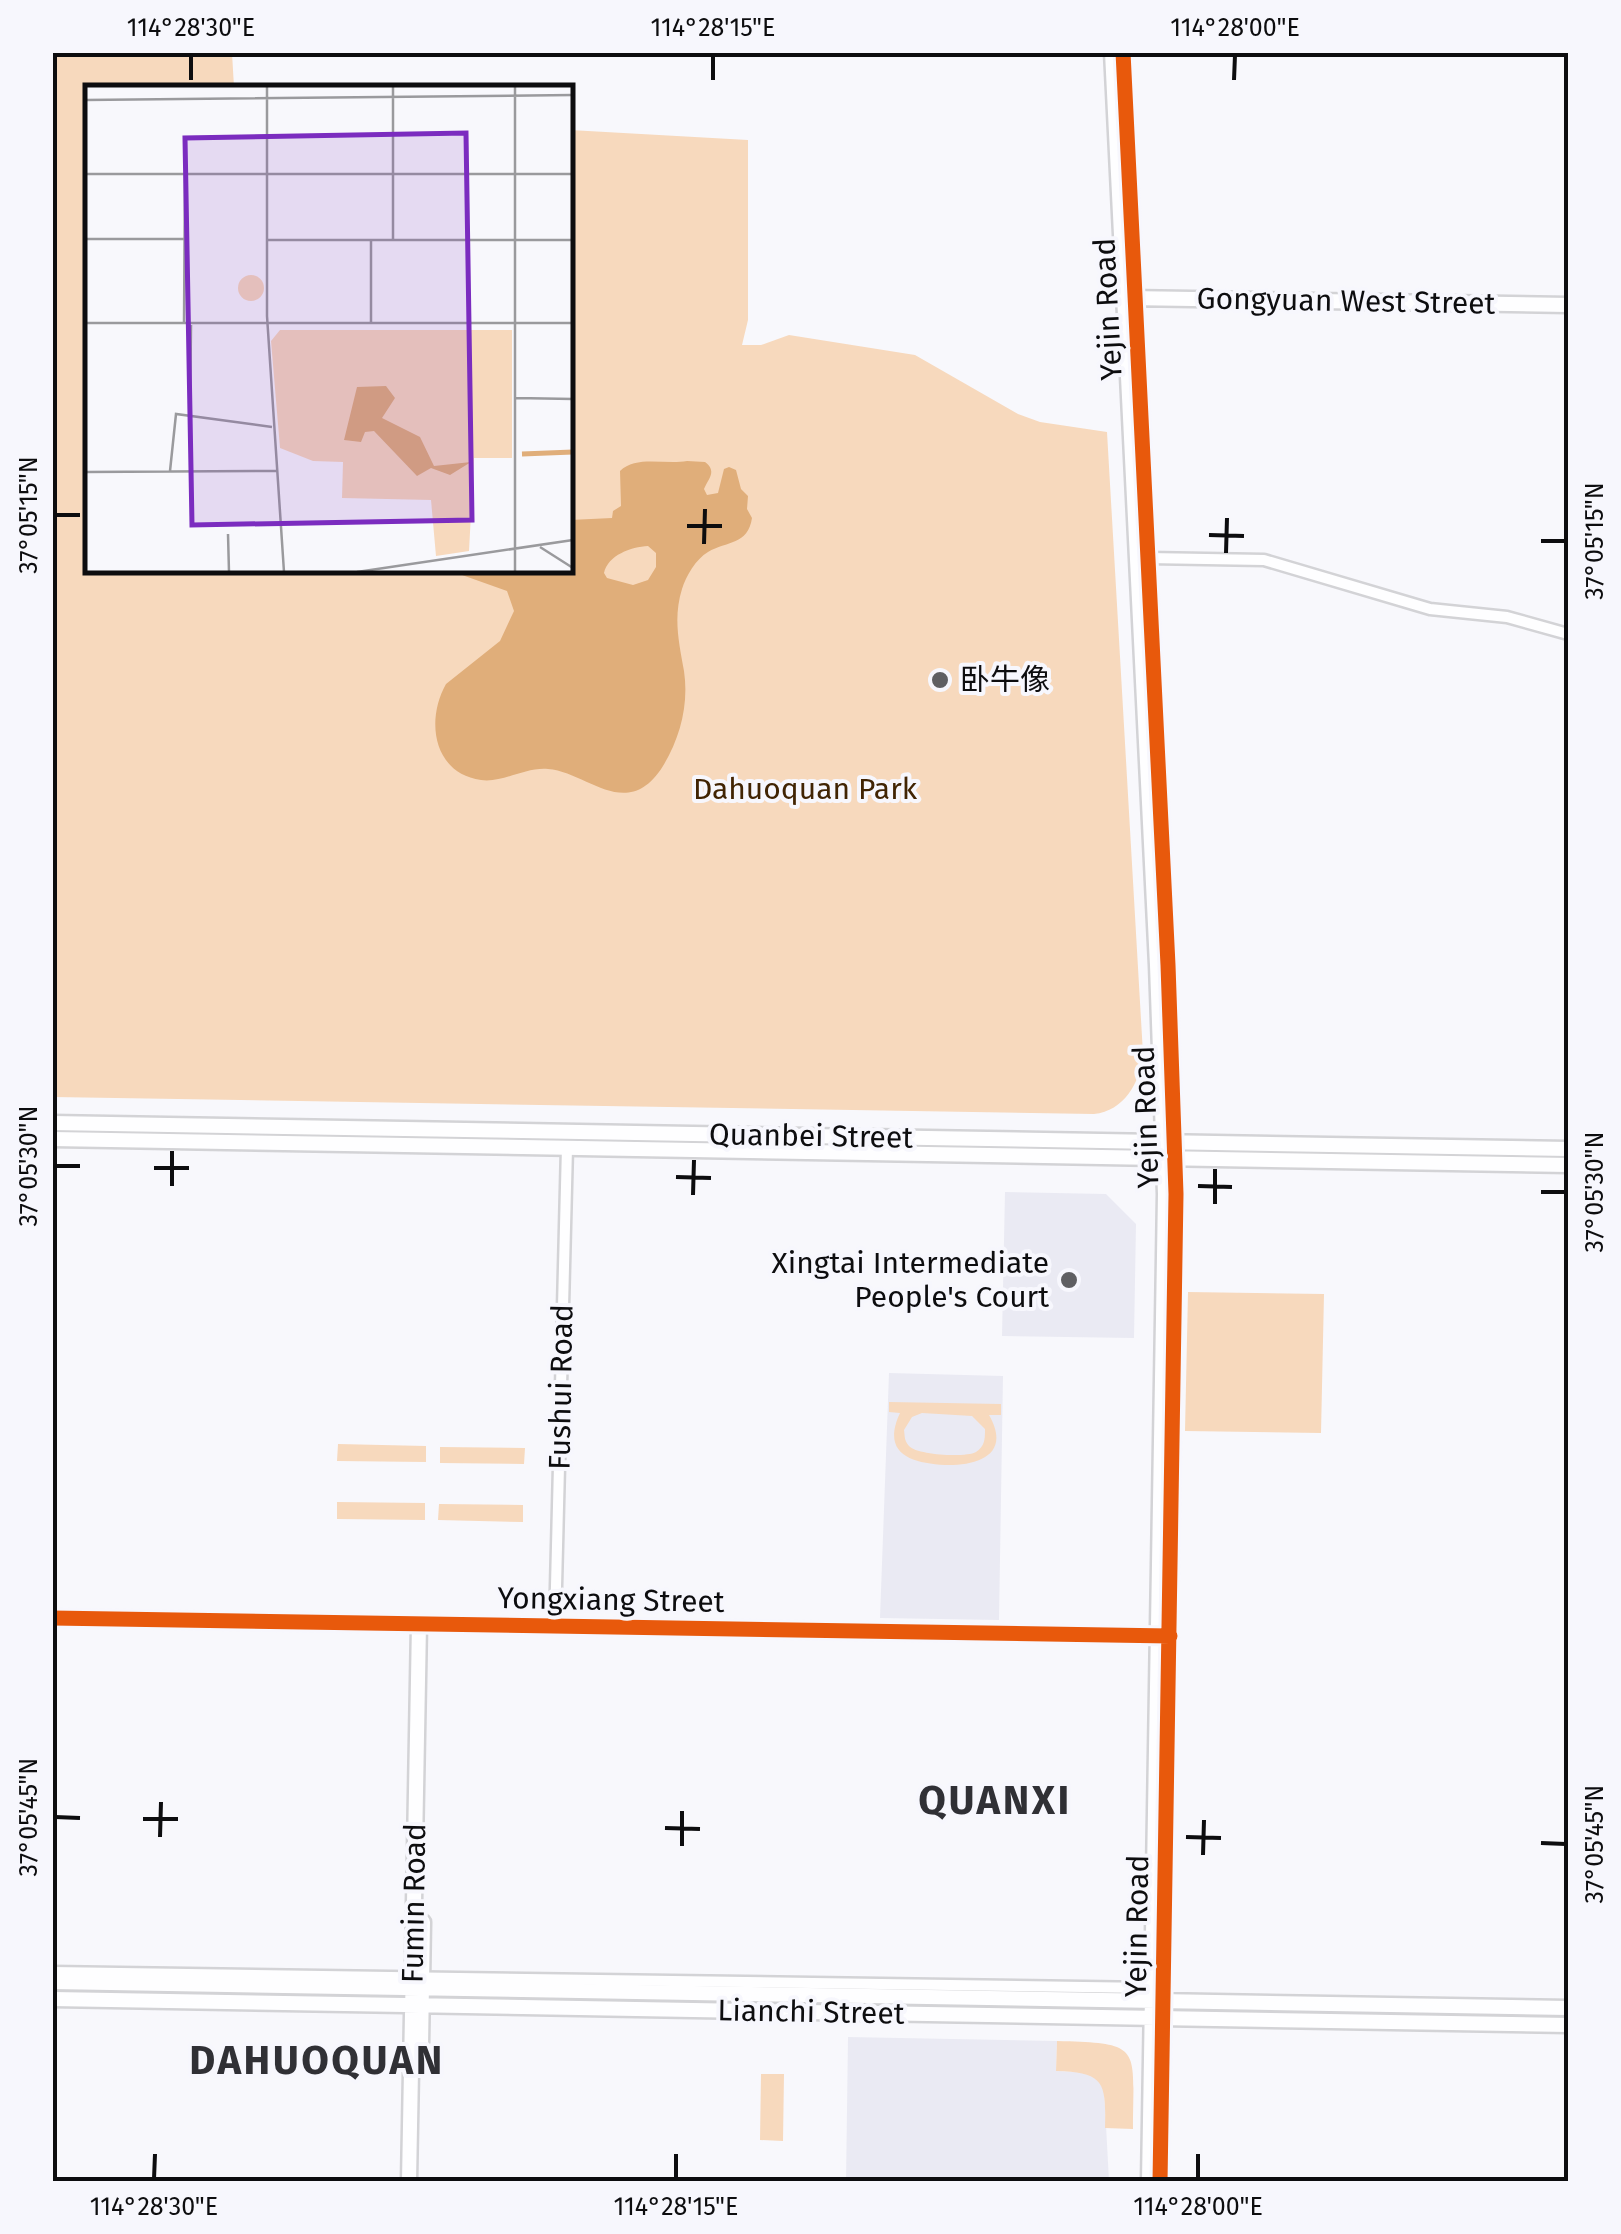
<svg xmlns="http://www.w3.org/2000/svg" width="1621" height="2234" font-family="'Fira Sans','Noto Sans SC',sans-serif">
	<style>
		.built { fill: #eaeaf3 }
		.green { fill: #f7d9bd; fill-rule: evenodd }
		.water { fill: #e0ae7a; fill-rule: evenodd }
		.lines { fill: none; stroke-linecap: round; stroke-linejoin: round }
		.street-casing { stroke: #d3d3d6; stroke-width: 15 }
		.secondary-casing { stroke: #d3d3d6; stroke-width: 19 }
		.street { stroke: #fefeff; stroke-width: 10 }
		.secondary { stroke: #fefeff; stroke-width: 14 }
		.cycleway-casing { stroke: #f7f7fd; stroke-width: 21 }
		.cycleway { stroke: #e8590c; stroke-width: 15 }
		.ticks { fill: none; stroke: #0d0d0f; stroke-width: 4 }
		.poi-dot { fill: #5f5f62; stroke: #f7f7fd; stroke-width: 4 }
		.labels { text-anchor: middle; dominant-baseline: central; stroke-width: 8; stroke-linejoin: round; paint-order: stroke }
		.street-label { font-size: 30px; fill: #0d0d0f; stroke: #f7f7fd }
		.poi-label { font-size: 30px; fill: #0d0d0f; stroke: #f7f7fd; text-anchor: start }
		.park-label { font-size: 30px; fill: #412403; stroke: #f7f7fd }
		.district-label { font-size: 40px; font-weight: bold; letter-spacing: 2.5px; fill: #303035; stroke: #f7f7fd }
		.inset-river { fill: none; stroke: #e0ae7a; stroke-width: 5 }
		.inset-road { fill: none; stroke: #9a9a9d; stroke-width: 2.5 }
		.view { fill: #7b2cbf; fill-opacity: 0.15; stroke: #7b2cbf; stroke-width: 5 }
		.inset-edge { fill: none; stroke: #0d0d0f; stroke-width: 5 }
		.neatline { fill: none; stroke: #0d0d0f; stroke-width: 4 }
		.ticks-label { font-size: 25px; text-anchor: middle; fill: #0d0d0f }
	</style>
	<rect width="100%" height="100%" fill="#f8f8fc"/>
	<!-- built -->
	<path class="built" d="M1005,1192L1106,1194L1136,1224L1134,1338L1002,1336Z
		M889,1373L1003,1376L999,1620L880,1618Z
		M848,2037L1057,2041L1056,2071L1082,2072L1094,2076L1104,2088L1109,2181L846,2182Z"/>
	<!-- green -->
	<path class="green" d="M53,53H232L234,87L88,88V570H570V130L748,140V320L742,345H761L789,335L915,355L1018,414L1040,422L1107,432L1143,1054C1140,1083 1124,1111 1094,1114L53,1097Z
		M1188,1292L1324,1294L1321,1433L1185,1431Z
		M889,1402L1001,1404V1415H989C1012,1455 977,1466 945,1465C911,1463 881,1454 900,1413L889,1412ZM922,1413L972,1416L985,1429C985,1439 985,1446 976,1452C965,1458 917,1455 909,1446C904,1440 905,1437 904,1430L912,1417Z
		M338,1444L426,1446V1462L337,1461Z
		M440,1447L525,1448L524,1464L440,1463Z
		M337,1502L425,1503V1520L337,1519Z
		M439,1504L523,1505V1522L438,1520Z
		M1057,2041C1144,2043 1133,2047 1133,2129L1105,2128C1106,2083 1105,2072 1056,2071Z
		M761,2074H784L783,2141L760,2140Z"/>
	<!-- water -->
	<path class="water" d="M687,461L705,462C717,471 709,478 704,489L707,495L718,493L724,469L729,467L736,470L741,489L748,496L747,509L752,518C748,545 727,541 708,552C696,559 686,576 682,589C673,618 679,643 684,671C689,705 680,738 663,766C627,823 588,772 548,769C525,767 503,783 481,780C432,773 426,719 446,684L500,641L514,611L507,591L448,570H570V520L612,518L613,511L621,506L620,471C636,455 665,465 687,461ZM648,546L656,553V567L648,580L633,585L607,578L604,573C608,555 631,547 648,546Z"/>
	<g class="lines">
		<defs>
			<path id="street" d="M1148,558L1264,560L1430,609L1507,617L1568,634
				M555,1626L567,1147
				M52,1972L1152,1988"/>
			<path id="secondary" d="M1112,52L1157,965L1165,1194L1149,2182
				M1123,52L1168,965L1176,1194L1160,2182
				M1129,298L1568,305
				M52,1123L1568,1149
				M52,1139L1568,1165
				M52,1618L1164,1636
				M52,1982L1568,2008
				M52,1999L1568,2025
				M421,2046L423,1922
				M409,2182L419,1624"/>
		</defs>
		<!-- street casing -->
		<use href="#street" class="street-casing"/>
		<!-- secondary casing -->
		<use href="#secondary" class="secondary-casing"/>
		<!-- street -->
		<use href="#street" class="street"/>
		<!-- secondary -->
		<use href="#secondary" class="secondary"/>
		<defs>
			<path id="cycleway" d="M1123,52L1168,965L1176,1194L1160,2182
				M52,1618L1170,1636"/>
		</defs>
		<!-- cycleway casing -->
		<use href="#cycleway" class="cycleway-casing"/>
		<!-- cycleway -->
		<use href="#cycleway" class="cycleway"/>
	</g>
	<!-- ticks -->
	<path class="ticks" d="M191,80V55M713,80V55M1234,80L1235,55M55,515H80M687,526H722M1209,535L1244,536M1541,541H1566M704,544L705,509M1226,553L1227,518M55,1166H80M154,1168H189M676,1177L711,1178M172,1186V1151M1198,1186L1232,1187M1541,1192H1566M693,1195L694,1160M1215,1204V1169M55,1817L80,1818M143,1819H178M665,1828L700,1829M160,1837L161,1802M1186,1837L1221,1838M1541,1843L1566,1844M682,1846V1811M1203,1855L1204,1820M154,2179L155,2154M676,2179V2154M1198,2179V2154"/>
	<!-- markers -->
	<g class="poi-dot">
		<circle cx="940" cy="680" r="10"/>
		<circle cx="1069" cy="1280" r="10"/>
	</g>
	<g class="labels">
		<!-- street labels -->
		<g class="street-label">
			<text transform="translate(1346 301) rotate(1)">Gongyuan West Street</text>
			<text transform="translate(1108 309) rotate(-93)">Yejin Road</text>
			<text transform="translate(1146 1117) rotate(-92)">Yejin Road</text>
			<text transform="translate(811 1136) rotate(1)">Quanbei Street</text>
			<text transform="translate(561 1387) rotate(-89)">Fushui Road</text>
			<text transform="translate(611 1600) rotate(1)">Yongxiang Street</text>
			<text transform="translate(414 1903) rotate(-89)">Fumin Road</text>
			<text transform="translate(1137 1926) rotate(-89)">Yejin Road</text>
			<text transform="translate(811 2012) rotate(1)">Lianchi Street</text>
		</g>
		<!-- poi labels -->
		<g class="poi-label">
			<text x="960" y="680">卧牛像</text>
			<text x="1049" y="1263" text-anchor="end">Xingtai Intermediate<tspan x="1049" dy="34">People's Court</tspan></text>
		</g>
		<!-- park labels -->
		<g class="park-label">
			<text x="805" y="789">Dahuoquan Park</text>
		</g>
		<!-- district labels -->
		<g class="district-label">
			<text x="995" y="1801">QUANXI</text>
			<text x="317" y="2061">DAHUOQUAN</text>
		</g>
	</g>
	<!-- overview -->
	<g transform="translate(85 85)">
		<rect width="488" height="488" fill="#f8f8fc"/>
		<path d="M153 203a13 13 0 1 1 26 0a13 13 0 1 1-26 0ZM195,245H427V373H389L384,466L351,471L346,415L257,413L258,377L228,376L195,363L186,256Z" fill="#f7d9bd"/>
		<path d="M301,301L310,313L297,333L335,352L349,381L386,377L365,390L346,383L332,391L289,346L280,347L276,357L259,355L272,302Z" fill="#e0ae7a"/>
		<path class="inset-river" d="M437,369L488,367"/>
		<path class="inset-road" d="M182,1V231L199,487M430,1V487M0,15L488,10M0,89H488M0,154H100M308,154V1M181,155H488M0,238H488M99,238L100,90M286,238V155M431,313L488,314M105,329L106,240M85,386L91,329L187,342M0,387L192,386M143,449L144,487M455,462L488,483M272,487L488,455"/>
		<path class="view" d="M381,48L387,435L107,440L100,53Z"/>
		<rect width="488" height="488" class="inset-edge"/>
	</g>
	<!-- border -->
	<rect width="1621" height="2234" fill="none" stroke="#f7f7fd" stroke-width="110"/>
	<rect x="55" y="55" width="1511" height="2124" class="neatline"/>
	<g class="ticks-label">
		<text x="191" y="36">114°28'30"E</text>
		<text x="713" y="36">114°28'15"E</text>
		<text x="1235" y="36">114°28'00"E</text>
		<text transform="translate(28 515) rotate(-90)" y="9">37°05'15"N</text>
		<text transform="translate(1594 541) rotate(-90)" y="9">37°05'15"N</text>
		<text transform="translate(28 1166) rotate(-90)" y="9">37°05'30"N</text>
		<text transform="translate(1594 1192) rotate(-90)" y="9">37°05'30"N</text>
		<text transform="translate(28 1817) rotate(-90)" y="9">37°05'45"N</text>
		<text transform="translate(1594 1844) rotate(-90)" y="9">37°05'45"N</text>
		<text x="154" y="2215">114°28'30"E</text>
		<text x="676" y="2215">114°28'15"E</text>
		<text x="1198" y="2215">114°28'00"E</text>
	</g>
</svg>
